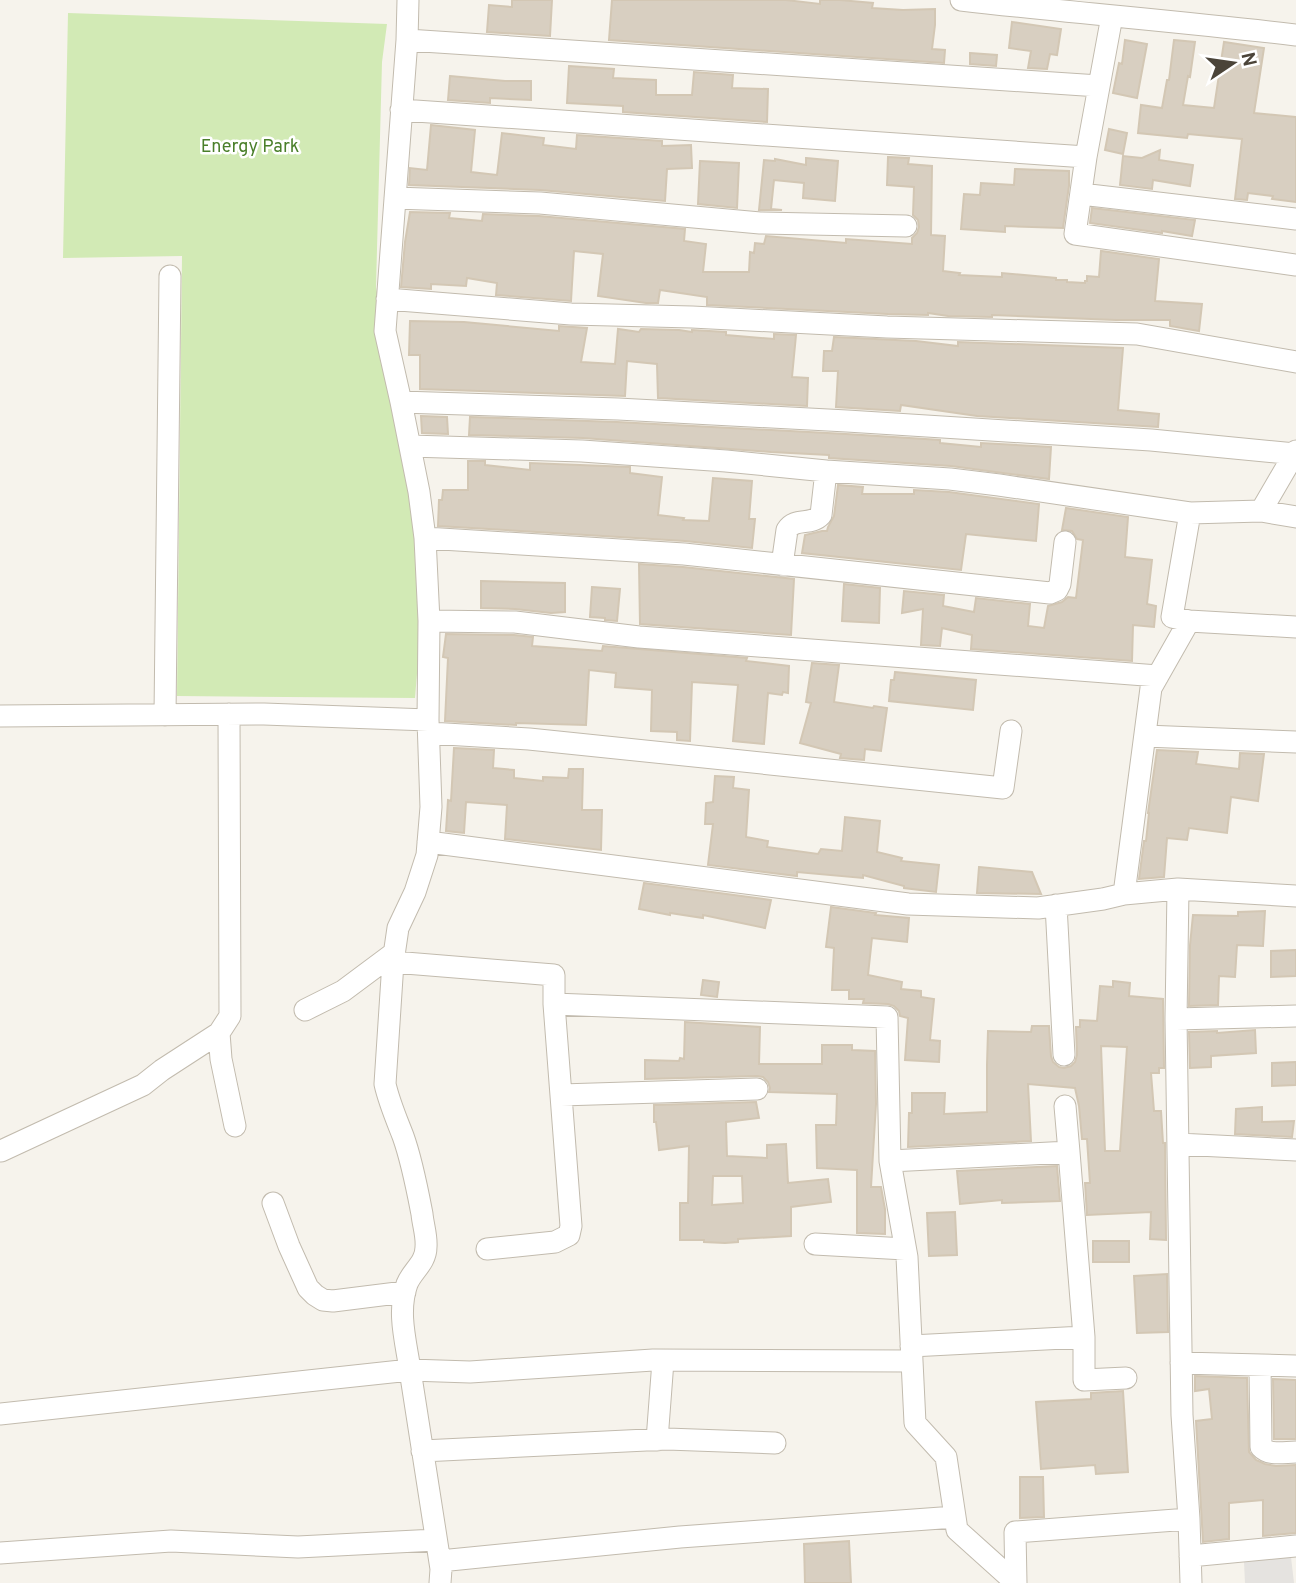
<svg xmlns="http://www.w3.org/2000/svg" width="1296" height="1583" font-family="Overpass,sans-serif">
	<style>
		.green { fill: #d2eab5 }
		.parking { fill: #e5e3e0 }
		.building { fill: #d8cfc1; stroke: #d3c7b4; stroke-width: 2; fill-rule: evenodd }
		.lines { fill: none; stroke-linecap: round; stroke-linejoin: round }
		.minor-casing { stroke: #c2bbae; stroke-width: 23 }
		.minor { stroke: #fff; stroke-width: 21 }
		.labels { text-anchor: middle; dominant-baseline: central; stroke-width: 5; stroke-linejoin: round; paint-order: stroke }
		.park-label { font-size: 18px; fill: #4a7f2a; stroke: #fff }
	</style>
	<rect width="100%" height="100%" fill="#f6f3ec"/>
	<!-- green -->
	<path class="green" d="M68,13L387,24L382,62L376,287L416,528L420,637L415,698L177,696L182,256L63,258Z"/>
	<!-- parking -->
	<path class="parking" d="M1291,1557L1294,1583H1245L1244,1562Z"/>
	<!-- building -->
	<path class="building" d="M512,0H552L550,36L487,32L489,5L512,7Z
		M612,0H786L820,4V0H840L873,3L872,8L903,10L935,9V25L932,49L945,50L944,63L609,40Z
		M1012,22L1061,29L1057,55L1050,54L1047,69L1028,68L1031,51L1009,48Z
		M1125,40L1147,44L1137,98L1113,93L1119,63L1122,64Z
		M1174,40L1195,42L1190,77L1188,76L1183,105L1214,108L1224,42L1264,48L1254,113L1296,117V202L1272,199L1273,196L1248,193L1247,200L1235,199L1242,139L1188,134L1187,138L1138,133L1141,105L1162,108L1167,80H1169Z
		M970,53L997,55L996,66L970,64Z
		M569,66L614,69L613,78L656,80V95H692L694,72L733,75L732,88L768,89L767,122L623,112V106L567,103Z
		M450,76L505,81H531V100L490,98V103L448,100Z
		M431,125L475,130L471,172L497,175L502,133L544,138L543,145L576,149L577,135L662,141V146L691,145L692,168L667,169L665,201L540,190L409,185L410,168L427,170Z
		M1109,129L1127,133L1123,154L1105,150Z
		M1160,150L1159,160L1193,165L1190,186L1153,180L1152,189L1120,185L1123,156L1142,158Z
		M888,157L909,158L908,164L932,166L931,235L945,236L943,271L960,273L959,275L1002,277V273L1056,278V280H1067V282L1085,283V281H1087V276L1099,277L1101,251L1159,259L1155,301L1202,304L1199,331L1170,326V320H1116L992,315V317L948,316L928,313V315L888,314L707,305V297L660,290L658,303H646L598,296L603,254L574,251L571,301L496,295L497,283L467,278L466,286L431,284V289L401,287L405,242L410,212L450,213L449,218L482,221L483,214L539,216L685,229L684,241L706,244L703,272H749L750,252L754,253L755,243L764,244L766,236L846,243V239L912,244V238L917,233L919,227L918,220L913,215L914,187L887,185Z
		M806,158L838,161L835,201L803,198L804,183L774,180L771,209L782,210H759L764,160L775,161V159L806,165Z
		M700,161L739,163L737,208L698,204Z
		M1015,169L1069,171V186L1063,228L1005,226V232L961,229L964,194L980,195L981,183L1014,185Z
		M1092,208L1195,220L1192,236L1162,231V233L1090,223Z
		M410,321L464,322L559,331V326L587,328L581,362L615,364L618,329L639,332L641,329L679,330L692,332V330L726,332V335L774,339V334L796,335L792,377L808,378L807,406L658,398L657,364L627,361L625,396L420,389V355H409Z
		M834,337L916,341L958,346V342L1123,348L1118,410L1159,414L1158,427L977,416L901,405L900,411L836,407L838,371H823L824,351H832Z
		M421,416L447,417L448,434L422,433Z
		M470,417L617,422L846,434L940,440V443L981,447V443L1051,447L1049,479L951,466L829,458V455L771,452L583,438L469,435Z
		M468,461H485V465L530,470V463L630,467V473L662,477L658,515L684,518L683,520L709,521L713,478L752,481L749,519H755L752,548L685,541L438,526L439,500H442L443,490H468Z
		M838,485L863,487L862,494H914V490L949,492L1039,504L1036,541L966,534L961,570L802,553L805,535L822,531H827L828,527L834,516Z
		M1066,508L1128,517L1125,557L1152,560L1147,604L1156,606L1154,627L1133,625L1132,661L971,649L972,635L942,628L940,646L921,645L923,609L902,613L904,591L944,595L943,606L974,612L976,598L1030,604L1028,626L1044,628L1048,606L1062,602L1068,597L1076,598L1083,540L1077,539L1072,531L1062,530Z
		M639,564L683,567L794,579L791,635L640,624Z
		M481,581L565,583V612L551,613L515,609L481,608Z
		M844,584L880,588L879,623L842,621Z
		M592,587L620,589L617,621L605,620V618L590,617Z
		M446,634L514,635L533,637L532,646L602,651L603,646L747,658L746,661L789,666L788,693L783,692L782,695L768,693L764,744L733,741L738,685L692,682L690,741L677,740V732L651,731L652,690L615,687L616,673L589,670L586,725L516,723V725L445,721L448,658L443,657Z
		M812,663L839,665L834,702L873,708L874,706L887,708L881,751L865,749L864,760L840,758L841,754L800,743L811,703L806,702Z
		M895,672L976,680L973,710L889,701L891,680H894Z
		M454,748L494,750L493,768L514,770V778L543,781V777L568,778L569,769H583L582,810H602L601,850L505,839L507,805L466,802L464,833L446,831L448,800L451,801Z
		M1157,750L1198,752L1196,764L1239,769L1240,753L1264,754L1258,801L1231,797L1227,833L1189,828L1187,840L1167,838L1164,877L1139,879L1144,841H1146L1149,813H1148Z
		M715,776L734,777L733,788L749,790L746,837L768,841L767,847L818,854L821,849L842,851L845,817L880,821L877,852L902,858L901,861L939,865L936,892L904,888V886L863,875V878L797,872V876L708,865L713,824H705L706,803L713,802Z
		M979,867L1032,872L1041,894L977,893Z
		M644,883L771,900L765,928L703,915V918L670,913V915L639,909Z
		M831,907L876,913L875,915L909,918L907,942L872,938L868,975L902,982L901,989L921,991V997L934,999L930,1040L940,1041L939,1062L905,1060L908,1018L900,1016L899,1011L894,1006L888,1004L863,1003L864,999H849V990H832L834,948L826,947Z
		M1265,911L1263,946L1237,945L1235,977L1219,976L1218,1005L1189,1006L1190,945L1193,915L1238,916V912Z
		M1296,950V976L1271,977V951Z
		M703,980L719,982L717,997L701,995Z
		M1113,981L1130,983L1129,996L1163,999L1164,1068H1159V1073H1151L1154,1111H1161L1163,1143H1165L1166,1240L1150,1239L1151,1212L1087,1215L1085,1183H1090L1087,1139H1082L1079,1106L1075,1088L1028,1084L1031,1141L908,1147L909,1113H912V1093H945L944,1114L987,1112V1065L988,1031L1031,1032L1032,1026H1049L1051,1056L1053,1062L1059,1067L1064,1068L1071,1066L1075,1062L1077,1055L1076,1027H1080V1020L1097,1021L1100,986L1113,987ZM1101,1046L1127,1047L1120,1151H1105Z
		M685,1022L760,1027L759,1064H822V1045H852V1050L875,1051L876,1104L871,1187H881L885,1209V1234L857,1233V1170L817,1168L816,1125H836L837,1094L769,1092L770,1088L768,1082L763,1077L757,1076L645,1079V1060L679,1061L680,1058L684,1059Z
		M1255,1030L1256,1053L1211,1056V1067L1190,1068L1189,1032L1217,1031V1033Z
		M1296,1062V1085L1272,1086V1063Z
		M756,1102L759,1118L726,1122L727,1156L767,1158V1145L786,1144L788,1183L828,1179L831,1202L791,1207V1236L738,1239V1242L725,1243L704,1242V1240H680V1203H688L689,1146L659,1150L656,1122H654V1105ZM713,1176H742L743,1203L712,1205Z
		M1262,1107V1122L1294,1121L1292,1137L1235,1134L1236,1109Z
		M1057,1166L1060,1201L1002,1203V1200L960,1204L957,1171Z
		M955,1212L957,1255L929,1256L927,1213Z
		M1093,1241H1129V1262H1093Z
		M1167,1274L1168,1332L1137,1333L1134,1276Z
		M1195,1376L1247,1378L1249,1452L1256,1460L1265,1464L1276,1466L1296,1465V1533L1263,1536V1500L1229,1503V1539L1203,1542L1196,1421L1212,1419L1209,1389L1195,1391Z
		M1273,1379L1296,1380V1439H1274Z
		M1123,1391L1128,1472L1096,1474L1095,1465L1041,1469L1036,1402L1091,1399V1393Z
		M1020,1477H1043L1044,1517L1020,1518Z
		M849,1541L851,1583H805L804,1544Z"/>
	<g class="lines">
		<defs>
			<path id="minor" d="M408,0L407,40L385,331L401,402L419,492L425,538L429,621L428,720L431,807L427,855L415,892L398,928L393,962L385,1084C389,1102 396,1118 403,1136C412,1161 417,1188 422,1214C423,1225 427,1236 426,1247C426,1263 412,1271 407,1284C397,1312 406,1342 410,1370L470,1372L653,1360L912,1361L915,1423L946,1457L957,1530L1016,1583
				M961,0C1073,13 1185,22 1296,35
				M407,40L1099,86
				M401,110L1086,157L1075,234L1296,265
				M1086,157L1112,16
				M1081,194L1296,219
				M395,198L540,203L760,223L906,226
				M387,299L571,314L692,317L887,327L1137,334L1296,362
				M401,402L618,409L847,421L1151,440L1296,454
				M410,446L582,451L726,461L826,471L950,479L999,485L1190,513
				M1261,511L1296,517
				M425,538L684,554L1050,593L1057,590L1060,584L1065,542
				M782,565L787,530C795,517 811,526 821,515L826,471
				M429,621L515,622L639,637L1158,676
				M1189,621L1296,627
				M165,715L170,276
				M0,716L264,714L428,720
				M429,733L529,739L1003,788L1011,731
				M1145,736L1296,742
				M428,842L908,904L1038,908L1103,899L1124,894L1178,889L1296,896
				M1178,889L1176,1019L1182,1415L1189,1519L1191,1583
				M1124,894L1151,688L1189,621L1172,617L1190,513L1261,511L1296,451
				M1056,905L1064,1055
				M393,962L554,975V1004
				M305,1010L343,991L394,953
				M1176,1019L1296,1016
				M219,1033L221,1059L235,1126
				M561,1095L757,1089
				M1065,1106L1069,1152
				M1178,1144L1296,1150
				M1,1151L143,1085L162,1070L219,1033L230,1016L229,714
				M890,1161L1069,1152L1084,1337V1380L1126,1378
				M273,1203L289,1246L308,1288L315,1295L323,1300L333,1301L405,1292
				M815,1244L905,1249
				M487,1249L555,1242L569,1235L571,1226L554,1004L887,1017L890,1161L907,1257L912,1361
				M911,1346L1084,1337
				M1181,1363L1296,1366
				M1260,1365L1261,1447C1269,1456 1284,1452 1296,1452
				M0,1414L410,1370L441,1569L440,1583
				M657,1440L663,1361
				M422,1451L667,1439L775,1443
				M0,1553L171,1541L298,1547L436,1540
				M1190,1556L1296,1546
				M440,1561L680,1537L955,1517
				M1016,1583L1015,1532L1189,1519"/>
		</defs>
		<!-- minor casing -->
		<use href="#minor" class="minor-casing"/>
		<!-- minor -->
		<use href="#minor" class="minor"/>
	</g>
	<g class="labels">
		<!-- park labels -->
		<g class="park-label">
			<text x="250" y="147">Energy Park</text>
		</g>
	</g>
	<!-- north arrow -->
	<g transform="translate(1233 63) rotate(77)" stroke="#ffffff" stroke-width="5" paint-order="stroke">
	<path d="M0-5L12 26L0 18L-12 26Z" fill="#4b4439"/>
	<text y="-10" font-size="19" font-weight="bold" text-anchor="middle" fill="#4b4439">N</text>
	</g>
</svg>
